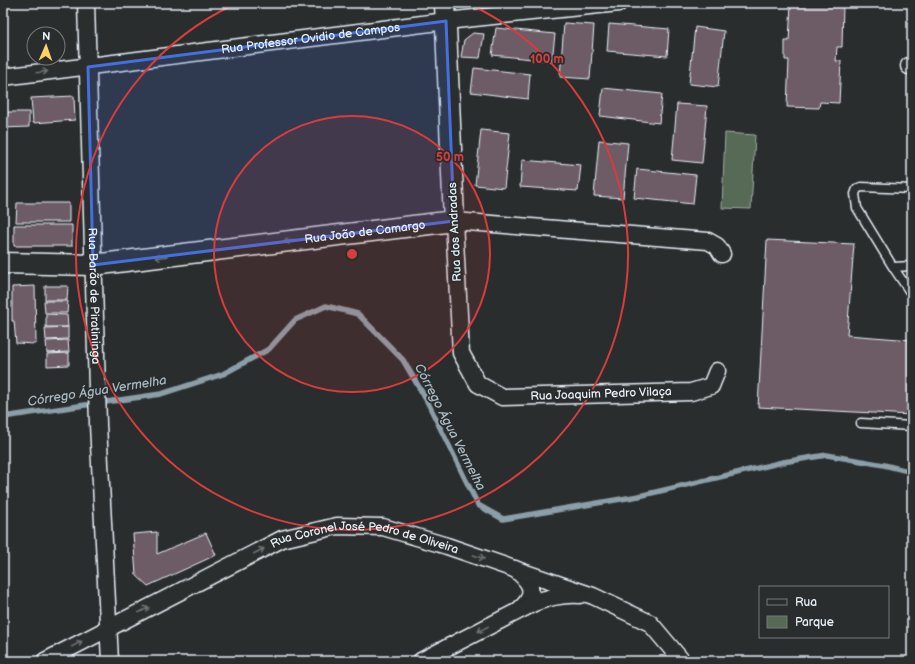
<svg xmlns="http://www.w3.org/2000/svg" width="915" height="664" font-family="'Balsamiq Sans',sans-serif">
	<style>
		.green { fill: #576a54; stroke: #a0aea6 }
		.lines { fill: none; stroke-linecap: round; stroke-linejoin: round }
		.stream { stroke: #8c9ea8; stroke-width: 5.5 }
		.building { fill: #6d5c66; stroke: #e8f1f8 }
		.service-casing { stroke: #e8f1f8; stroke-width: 11 }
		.minor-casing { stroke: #e8f1f8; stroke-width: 19 }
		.tertiary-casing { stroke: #e8f1f8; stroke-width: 23 }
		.service { stroke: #2a2d2e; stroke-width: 8 }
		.minor { stroke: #2a2d2e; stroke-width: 16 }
		.tertiary { stroke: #2a2d2e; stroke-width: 20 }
		.oneway { stroke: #6c7275 }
		.marked { fill: #466fde; fill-opacity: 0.2; stroke: #466fde; stroke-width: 3; stroke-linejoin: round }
		.ring { fill: none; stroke: #d83c3d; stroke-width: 2 }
		.labels { text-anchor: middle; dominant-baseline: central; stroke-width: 3.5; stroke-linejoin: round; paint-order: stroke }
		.street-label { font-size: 12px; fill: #e8f1f8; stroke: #2a2d2e }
		.water-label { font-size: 13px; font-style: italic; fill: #aabac3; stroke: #2a2d2e }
		.centre { fill: #d83c3d; stroke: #2a2d2e; stroke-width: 2 }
		.ring-label { font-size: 12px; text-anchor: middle; font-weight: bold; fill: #d83c3d; stroke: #2a2d2e; stroke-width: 3.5; stroke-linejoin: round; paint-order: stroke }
	</style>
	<rect width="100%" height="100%" fill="#2a2d2e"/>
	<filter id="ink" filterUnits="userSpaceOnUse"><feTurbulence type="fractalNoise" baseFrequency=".025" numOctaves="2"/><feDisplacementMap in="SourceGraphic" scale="8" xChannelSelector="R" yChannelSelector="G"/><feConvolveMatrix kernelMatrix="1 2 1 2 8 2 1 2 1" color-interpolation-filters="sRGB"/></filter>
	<g filter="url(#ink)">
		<!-- green -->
		<path class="green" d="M725,133L755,135L751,209L722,208Z"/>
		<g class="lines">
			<!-- stream -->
			<path class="stream" d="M3,417L161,394L223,374L269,349L295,320L326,306L358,314L403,360L427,401L478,505L503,519L639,496L783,462L827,455L884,465L912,472"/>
		</g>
		<!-- building -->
		<path class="building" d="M791,3H843L842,47H837L836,61H841L839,103L820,102L819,108L787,107L789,60H785V41H789Z
			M910,17H912V44L909,43Z
			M564,23L594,25L590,79L560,77Z
			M609,24L669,29L667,56L607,51Z
			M695,27L724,31L718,87L689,84Z
			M496,28L555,34L552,61L492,55Z
			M473,33L484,34L480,58L461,57L464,40Z
			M474,68L530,74L528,99L471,92Z
			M603,88L662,94L659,123L600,116Z
			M74,96L75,120L33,123L31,98Z
			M677,104L707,106L702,163L672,160Z
			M3,112H29V127L3,128Z
			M481,130L510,133L504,188L475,185Z
			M599,140L628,143L623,198L594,196Z
			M522,160L581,165L578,191L520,187Z
			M637,169L696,175L693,204L634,198Z
			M17,203H69V222H16Z
			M14,225H72V246H14Z
			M767,240L854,244L847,335L912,340V415L758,407Z
			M35,286L36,344L16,343L14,321H12V287Z
			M45,286H68L67,300H45Z
			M3,296H5V326H3Z
			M44,301H68L67,313H45Z
			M46,314L67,315L68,327H46Z
			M68,327V339L46,340L45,328Z
			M68,340L69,352L47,353L46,341Z
			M69,353V365L47,366V354Z
			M157,532V554L206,533L216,555L148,586L136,575L133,534Z"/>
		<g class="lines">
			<defs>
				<path id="service" d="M912,266L893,267L912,295
					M893,267L857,208L855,194L857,189L861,187L912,189
					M861,423L912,426"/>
				<g id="minor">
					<path id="s1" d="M86,3L98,424L110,661"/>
					<path d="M909,66H912"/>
					<path id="s2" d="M3,77L446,21L619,3"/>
					<path d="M717,371L711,386L691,392L502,397L478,384L461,353L454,221L708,241L717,246L722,254"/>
					<path d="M515,569C524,577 536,587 528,600C526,604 522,607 519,610"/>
					<path id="s3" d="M45,661L282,539L337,526L383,527L447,546L593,596L650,623L682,661"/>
					<path d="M421,661L534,603C549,597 563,594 580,595"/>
				</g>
				<g id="tertiary">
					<path id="s4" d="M3,263L93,265L454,221L445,3"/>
				</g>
			</defs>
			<!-- service casing -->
			<use href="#service" class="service-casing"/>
			<!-- minor casing -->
			<use href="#minor" class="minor-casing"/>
			<!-- tertiary casing -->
			<use href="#tertiary" class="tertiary-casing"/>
			<!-- service -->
			<use href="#service" class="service"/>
			<!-- minor -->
			<use href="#minor" class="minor"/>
			<!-- tertiary -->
			<use href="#tertiary" class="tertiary"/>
		</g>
		<!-- one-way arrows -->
		<defs><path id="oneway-shaft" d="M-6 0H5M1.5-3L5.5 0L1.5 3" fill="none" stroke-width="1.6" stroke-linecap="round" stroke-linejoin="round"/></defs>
		<g class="oneway">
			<use href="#oneway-shaft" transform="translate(42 72) rotate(-7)"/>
			<use href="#oneway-shaft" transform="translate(290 241) rotate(173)"/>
			<use href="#oneway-shaft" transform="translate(161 257) rotate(173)"/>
			<use href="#oneway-shaft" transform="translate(259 551) rotate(-27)"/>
			<use href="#oneway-shaft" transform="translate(479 557) rotate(19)"/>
			<use href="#oneway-shaft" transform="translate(144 610) rotate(-27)"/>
			<use href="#oneway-shaft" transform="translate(483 629) rotate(152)"/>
			<use href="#oneway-shaft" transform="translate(77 644) rotate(-28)"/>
		</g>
	</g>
	<!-- marked area -->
	<path class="marked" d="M446,21L454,221L93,265L88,67Z"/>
	<!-- distance rings -->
	<circle cx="352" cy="254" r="138" fill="#d83c3d" fill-opacity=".12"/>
	<g class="ring">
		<circle cx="352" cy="254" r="138"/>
		<path d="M469 4A276 276 0 1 1 235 4"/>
	</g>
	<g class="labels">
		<!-- street labels -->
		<g class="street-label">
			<text stroke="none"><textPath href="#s2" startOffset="310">Rua Professor Ovidio de Campos</textPath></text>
			<text stroke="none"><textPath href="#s4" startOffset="364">Rua João de Camargo</textPath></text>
			<text transform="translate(455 232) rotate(-93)">Rua dos Andradas</text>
			<text stroke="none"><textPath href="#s1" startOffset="293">Rua Barão de Piratininga</textPath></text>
			<text transform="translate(601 394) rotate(-2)">Rua Joaquim Pedro Vilaça</text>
			<text stroke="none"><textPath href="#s3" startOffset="351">Rua Coronel José Pedro de Oliveira</textPath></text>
		</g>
		<!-- water labels -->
		<g class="water-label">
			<text transform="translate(97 391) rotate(-9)">Córrego Água Vermelha</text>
			<text transform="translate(450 427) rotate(63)">Córrego Água Vermelha</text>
		</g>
	</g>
	<circle cx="352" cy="254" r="6" class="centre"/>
	<g class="ring-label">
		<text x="547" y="63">100 m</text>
		<text x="450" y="161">50 m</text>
	</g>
	<!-- margin -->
	<rect width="915" height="664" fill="none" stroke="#2a2d2e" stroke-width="16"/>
	<rect x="8" y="8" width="899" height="648" fill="none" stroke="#e8f1f8" stroke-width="1.5" filter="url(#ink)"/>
	<!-- legend -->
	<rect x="759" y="586" width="130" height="52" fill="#2a2d2e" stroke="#767b7f"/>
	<rect x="767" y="599" width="20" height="6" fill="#2a2d2e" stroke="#767b7f"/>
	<text x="795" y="606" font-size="12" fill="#e8f1f8">Rua</text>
	<rect x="767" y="616" width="20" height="12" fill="#576a54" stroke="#767b7f"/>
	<text x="795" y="626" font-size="12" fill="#e8f1f8">Parque</text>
	<!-- north arrow -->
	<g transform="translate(46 46) rotate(2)"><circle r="19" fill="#2a2d2e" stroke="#767b7f"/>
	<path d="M0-3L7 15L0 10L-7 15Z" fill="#ffd166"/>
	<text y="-6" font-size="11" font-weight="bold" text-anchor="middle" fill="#e8f1f8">N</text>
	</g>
</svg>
